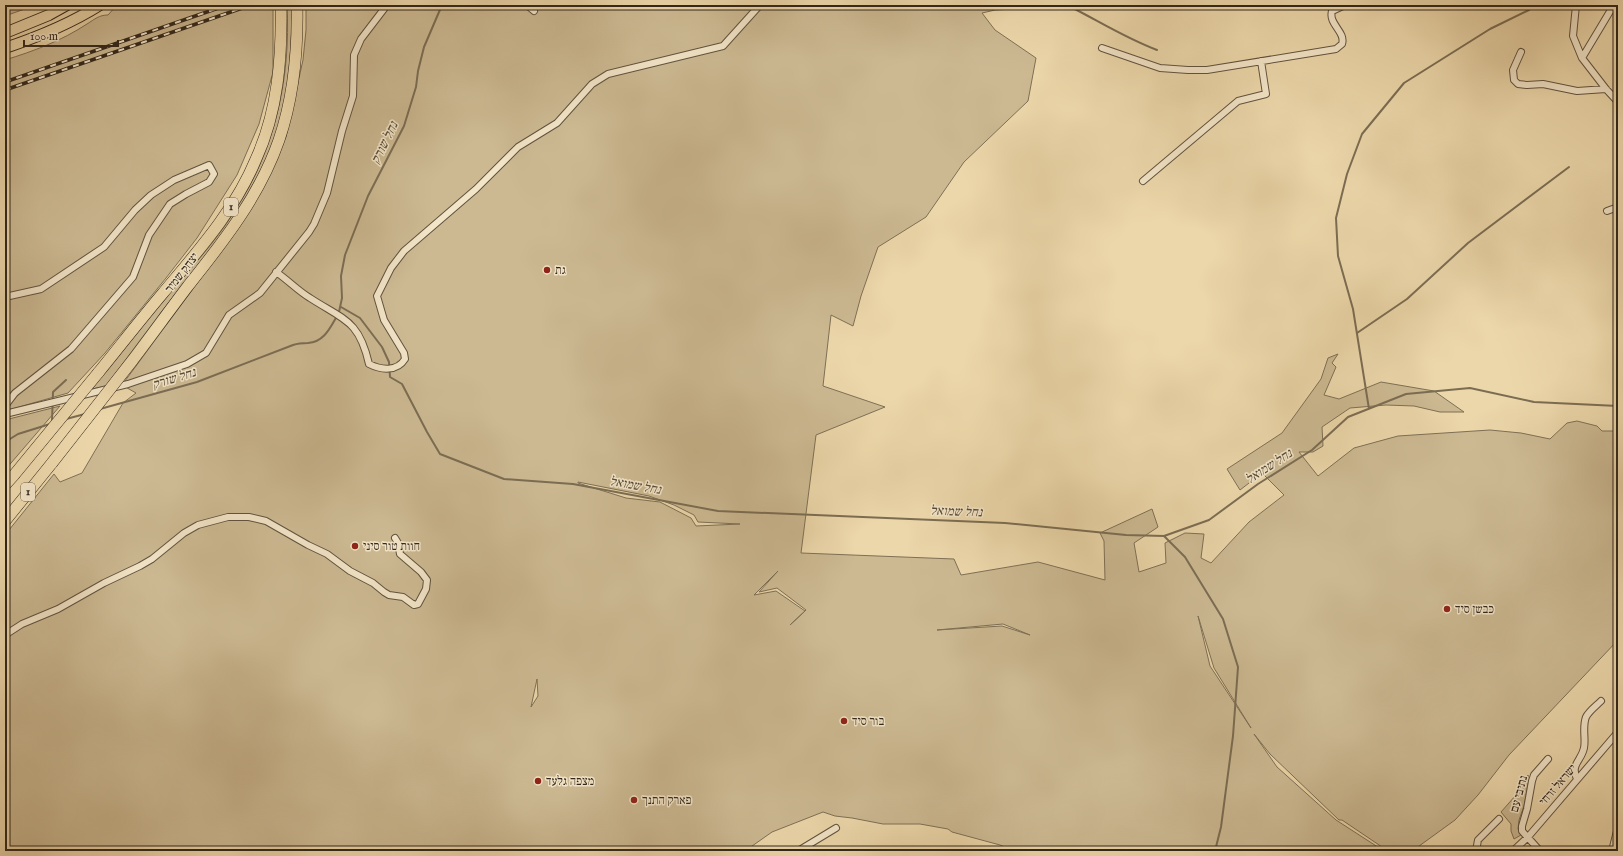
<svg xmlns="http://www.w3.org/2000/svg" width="1623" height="856" font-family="'IM FELL English','Frank Ruhl Libre',serif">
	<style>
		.green { fill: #ccb992; stroke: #7e7056; fill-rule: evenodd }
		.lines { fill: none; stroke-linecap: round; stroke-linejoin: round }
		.stream { stroke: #7b6d53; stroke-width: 2 }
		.street-casing { stroke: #60533f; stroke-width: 8 }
		.primary-casing { stroke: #31271b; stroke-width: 12 }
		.highway-casing { stroke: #31271b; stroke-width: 12 }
		.street { stroke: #f3e5c8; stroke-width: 6 }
		.primary { stroke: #ecd7aa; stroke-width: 10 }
		.highway { stroke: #ecd7aa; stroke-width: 11 }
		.rail-casing { stroke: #31271b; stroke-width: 3.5 }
		.rail { stroke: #f3e5c8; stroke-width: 2; stroke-dasharray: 6; stroke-linecap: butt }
		.highway-bridge-casing { stroke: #31271b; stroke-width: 12; stroke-linecap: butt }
		.highway-bridge { stroke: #ecd7aa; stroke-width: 11 }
		.poi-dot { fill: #8f2418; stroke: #f3e5c8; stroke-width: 1.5 }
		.labels { text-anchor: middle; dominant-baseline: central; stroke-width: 3; stroke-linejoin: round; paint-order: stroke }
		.shield { fill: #f3e5c8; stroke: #6b604f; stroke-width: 1 }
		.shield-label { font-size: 11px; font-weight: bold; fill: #31271b }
		.poi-label { font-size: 12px; fill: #31271b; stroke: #f3e5c8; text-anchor: start }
		.street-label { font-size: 12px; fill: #31271b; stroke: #f3e5c8 }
		.water-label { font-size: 13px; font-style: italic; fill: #564a37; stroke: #f3e5c8 }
	</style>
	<rect width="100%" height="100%" fill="#ecd7aa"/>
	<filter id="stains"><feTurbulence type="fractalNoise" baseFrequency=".005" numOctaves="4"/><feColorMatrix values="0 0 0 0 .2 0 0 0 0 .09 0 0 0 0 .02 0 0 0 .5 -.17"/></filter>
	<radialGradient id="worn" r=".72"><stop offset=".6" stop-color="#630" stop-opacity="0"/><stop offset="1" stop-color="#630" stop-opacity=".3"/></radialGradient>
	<!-- green -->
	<path class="green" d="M10,5H36L5,16V7Z
		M117,5H273V72L259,124L237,175L197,238L166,278L105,353L68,393L5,411V60C34,51 61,41 87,24C95,19 99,15 108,15Z
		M287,5H292V16C291,53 289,89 279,124C260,189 221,235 181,287C155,319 131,353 106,386L92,389C117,358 141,328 166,297C189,270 215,243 234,212C275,151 291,78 287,5Z
		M306,5H1017L1015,9L995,10L982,13L995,30L1036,58L1028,101L964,162L926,217L878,247L861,296L853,326L831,315L823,386L885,407L816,435L801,553L954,559L961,575L1038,562L1105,580L1104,541L1100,533L1152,509L1158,527L1134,543L1139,572L1166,563L1165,543L1185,533L1204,534L1201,558L1211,563L1249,522L1284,495L1262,473L1240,490L1227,469L1282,433L1321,379L1328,358L1338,354L1332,363L1336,367L1324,395L1339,399L1381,382L1434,391L1464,412H1440L1414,406L1386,405L1350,408L1322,427L1323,446L1313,452H1299L1318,476L1354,448L1398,436L1490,430L1521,433L1550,439L1567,423L1577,421L1597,426L1602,431H1615L1618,428V640L1509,755L1478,795L1455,820L1415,849L1411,851H1388L1342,820H1339L1270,754L1254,734L1277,767L1336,820L1384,851H1014L1000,845L952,832L948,829L920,824H883L852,818L835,816L823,812L772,832L745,851H5V535L54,474L60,482L82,473L123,403L136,393L122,385L238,228L260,194L286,137L303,60L306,30ZM578,482L649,496L674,505L694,515L698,522L740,524L696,526L691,518L660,502L626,498L578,483ZM778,571L759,592L777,588L806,610L790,625L805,611L776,591L754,595ZM1198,616L1214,668L1251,728L1210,666ZM1003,624L1030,635L1002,626L937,630ZM537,679L538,696L531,707Z
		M60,406L5,470V420Z
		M1528,775L1529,779L1524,806L1519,820L1518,829L1521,835L1514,839L1511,831V824L1501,812L1523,787V780Z"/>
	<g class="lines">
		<!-- stream -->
		<path class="stream" d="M1067,5C1097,20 1125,38 1157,50
			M341,307L360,318L382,347L389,362L390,377L402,384L427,432L440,454L504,479L573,484L718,511L1005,523L1126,535L1164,536L1209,520L1258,484L1312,450L1348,417L1406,394L1470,388L1534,402L1618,406
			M339,312L342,298L341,276L345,255L368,196L404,126L416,87L418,71L424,47L442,5
			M1357,333L1407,299L1468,243L1569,167
			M100,409L197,382L293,345C299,343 303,343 308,343C324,342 330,328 337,316
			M1369,409L1353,309L1338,256L1336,218L1347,174L1362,134L1404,83L1490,29L1529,10L1534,5
			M66,419L85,414
			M52,421L53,392L66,380
			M5,442L18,434L50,424
			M1164,536L1185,557L1223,619L1238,667L1233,736L1221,827L1215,851"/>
		<defs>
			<path id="street" d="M527,5L534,11
				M1576,5L1573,36L1582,58
				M1618,5L1612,8L1582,58L1606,89L1618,102
				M1102,48L1160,68L1188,70H1207L1336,49L1342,44C1346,32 1328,24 1332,11L1345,5
				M1521,52L1513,70L1514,80L1518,84L1527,85L1543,84L1577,91L1606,89
				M1143,181L1238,101L1266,94L1261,61
				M1607,211L1618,207
				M276,272C288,280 298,291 310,298C344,320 359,320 369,364C381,370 397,372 405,359L404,353L384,320L377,296L391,268L404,251L476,189L518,147L557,123L592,84L608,74L723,46L760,5
				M5,297L41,289L104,247L135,210L151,195L174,180L209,165L214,174L209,182L186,194L170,204L149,235L133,277L71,349L15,393L5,406
				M5,414L128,384L187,364L206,353L229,315L260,293L309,232L314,224L327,193L342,131L353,96L354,55L361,39L387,5
				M5,635L22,624L58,609L104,583L140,566L152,559L184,533L198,525L228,517H249L266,521L308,545L327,554L350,571L373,583L384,592L389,595L403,597L414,605L418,604L426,589L427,580L421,572L400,554L398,543L395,538
				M1577,779C1570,764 1581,762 1584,748C1586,739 1582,727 1586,717C1589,711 1596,706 1601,701
				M798,851L836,828
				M1476,851L1478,840L1499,819
				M1513,851L1528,837L1618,732
				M1540,851L1522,831V826L1527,809L1532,781L1534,775L1548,759
				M1612,851L1618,827"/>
			<path id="primary" d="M5,33L49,15L67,5
				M5,48C38,37 70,24 100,5"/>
			<path id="highway" d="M132,361C151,336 169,311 188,286C224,241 260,195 279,140C294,96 298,51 297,5
				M98,373C120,346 141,319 163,293C198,251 235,210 256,159C278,111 282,57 281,5
				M5,485L14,475
				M5,521L52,463"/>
		</defs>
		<!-- street casing -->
		<use href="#street" class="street-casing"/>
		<!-- primary casing -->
		<use href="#primary" class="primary-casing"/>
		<!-- highway casing -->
		<use href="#highway" class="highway-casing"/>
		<!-- street -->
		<use href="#street" class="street"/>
		<!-- primary -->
		<use href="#primary" class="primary"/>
		<!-- highway -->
		<use href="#highway" class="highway"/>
		<defs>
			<path id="rail" d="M5,82L227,5
				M5,90L251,5"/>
		</defs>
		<!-- rail casing -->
		<use href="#rail" class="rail-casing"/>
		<!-- rail -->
		<use href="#rail" class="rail"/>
		<defs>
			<path id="highway-bridge" d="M52,463L132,361
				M14,475L98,373"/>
		</defs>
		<!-- highway-bridge casing -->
		<use href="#highway-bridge" class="highway-bridge-casing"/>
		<!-- highway-bridge -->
		<use href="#highway-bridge" class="highway-bridge"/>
	</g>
	<!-- markers -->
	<g class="poi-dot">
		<circle cx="547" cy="270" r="4"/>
		<circle cx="355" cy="546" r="4"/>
		<circle cx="1447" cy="609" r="4"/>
		<circle cx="844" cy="721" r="4"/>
		<circle cx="538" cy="781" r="4"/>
		<circle cx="634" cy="800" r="4"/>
	</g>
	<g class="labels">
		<!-- shield labels -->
		<g class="shield">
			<rect x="224" y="198" width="14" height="18" rx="3"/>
			<rect x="21" y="483" width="14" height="18" rx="3"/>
		</g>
		<g class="shield-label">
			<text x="231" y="207">1</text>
			<text x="28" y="492">1</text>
		</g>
		<!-- poi labels -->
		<g class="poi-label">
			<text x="555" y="270">גת</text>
			<text x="363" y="546">חוות טור סיני</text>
			<text x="1455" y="609">כבשן סיד</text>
			<text x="852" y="721">בור סיד</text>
			<text x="546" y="781">מצפה גלעד</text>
			<text x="642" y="800">פארק התנך</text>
		</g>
		<!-- street labels -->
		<g class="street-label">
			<text transform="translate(182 273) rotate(-52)">יצחק שמיר</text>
			<text transform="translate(1558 785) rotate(-49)">ישראל זרחי</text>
			<text transform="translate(1519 794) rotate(-75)">נתיבי עם</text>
		</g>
		<!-- water labels -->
		<g class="water-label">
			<text transform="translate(385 143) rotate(-64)">נחל שורק</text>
			<text transform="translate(174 379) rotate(-17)">נחל שורק</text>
			<text transform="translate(1269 467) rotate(-33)">נחל שמואל</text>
			<text transform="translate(635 486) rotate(10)">נחל שמואל</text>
			<text transform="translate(956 512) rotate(2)">נחל שמואל</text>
		</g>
	</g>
	<!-- margin -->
	<rect width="1623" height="856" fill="none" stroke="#ecd7aa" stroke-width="20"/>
	<rect x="6" y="6" width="1611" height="844" fill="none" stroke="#31271b" stroke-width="2"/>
	<rect x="10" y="10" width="1603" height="836" fill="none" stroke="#31271b"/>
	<!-- scale -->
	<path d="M24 40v6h94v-6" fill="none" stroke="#31271b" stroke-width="2"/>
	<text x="30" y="40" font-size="12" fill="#31271b" stroke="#f3e5c8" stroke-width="3" paint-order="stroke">100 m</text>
	<rect width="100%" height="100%" filter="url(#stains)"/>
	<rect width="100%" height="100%" fill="url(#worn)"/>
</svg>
